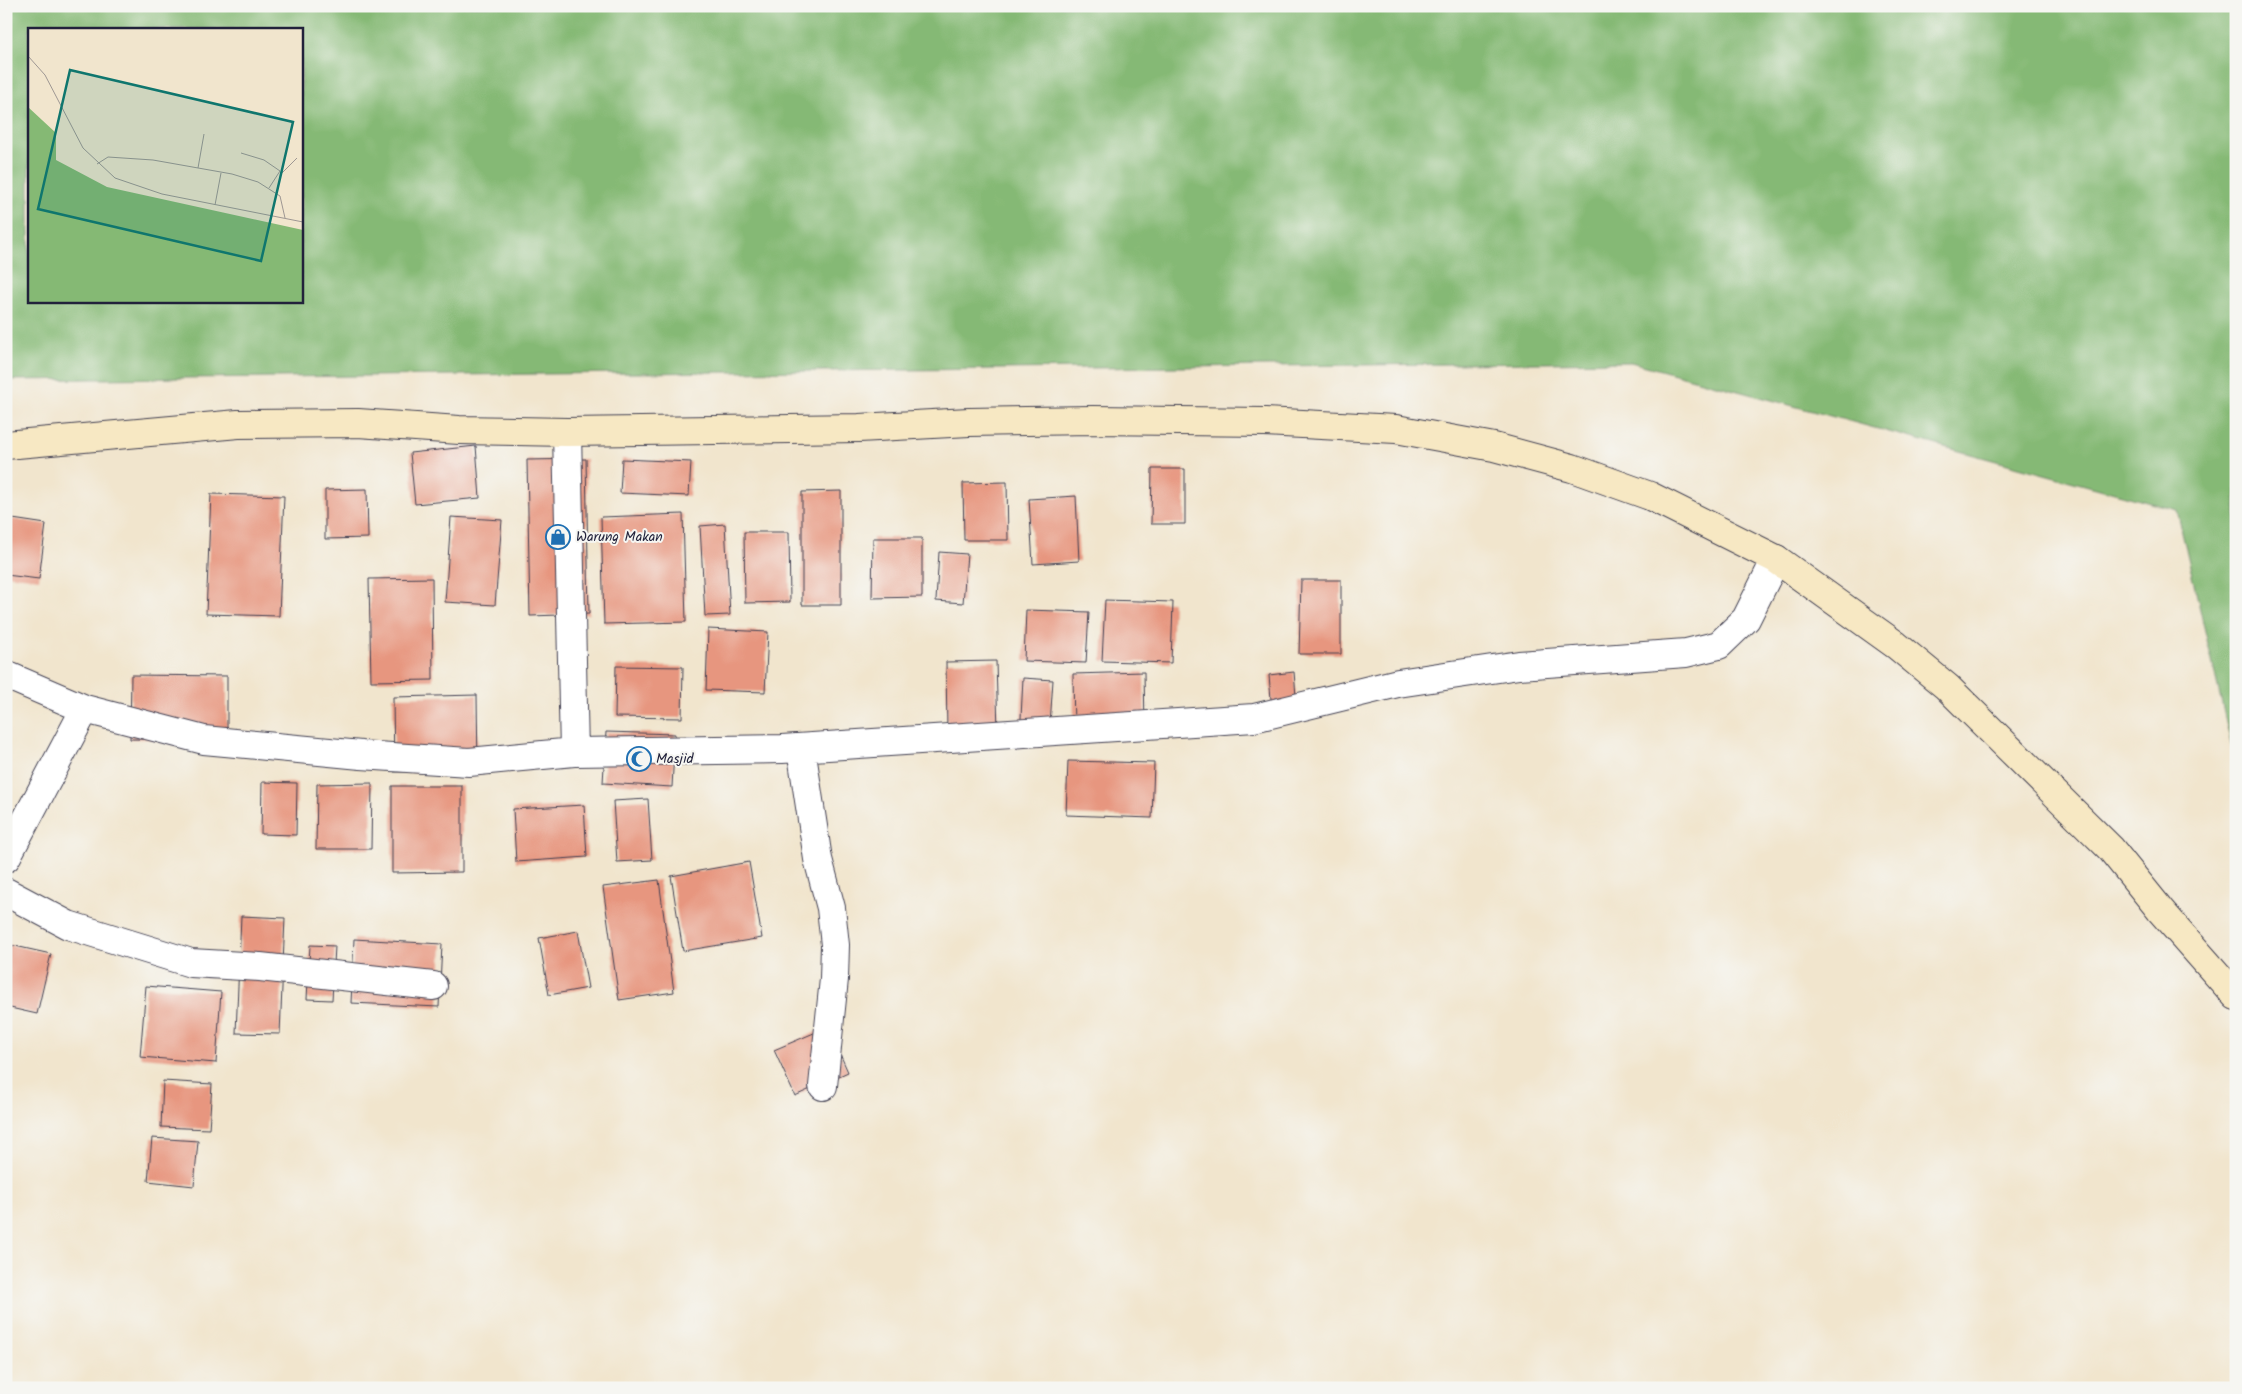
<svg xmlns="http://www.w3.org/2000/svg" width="2242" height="1394" font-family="Kalam,sans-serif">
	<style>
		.forest { fill: #85b974; stroke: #546e58; fill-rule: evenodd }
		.building { fill: #e7967f }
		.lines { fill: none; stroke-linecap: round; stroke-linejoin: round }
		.street-casing { stroke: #413f51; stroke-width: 30 }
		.secondary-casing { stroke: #413f51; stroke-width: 30 }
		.street { stroke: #fff; stroke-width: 28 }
		.secondary { stroke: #f7e8c3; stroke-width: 28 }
		.labels { text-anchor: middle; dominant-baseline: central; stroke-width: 4; stroke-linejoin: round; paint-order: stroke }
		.poi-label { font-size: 14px; fill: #22223b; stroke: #f6f6f2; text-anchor: start }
		.inset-road { fill: none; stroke: #9e9793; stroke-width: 1 }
		.view { fill: #0f766e; fill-opacity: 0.15; stroke: #0f766e; stroke-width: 2.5 }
		.inset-edge { fill: none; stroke: #22223b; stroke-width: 2.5 }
	</style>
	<rect width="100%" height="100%" fill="#f6f6f2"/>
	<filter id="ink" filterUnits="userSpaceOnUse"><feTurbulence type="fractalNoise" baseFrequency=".02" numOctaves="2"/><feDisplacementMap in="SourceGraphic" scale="10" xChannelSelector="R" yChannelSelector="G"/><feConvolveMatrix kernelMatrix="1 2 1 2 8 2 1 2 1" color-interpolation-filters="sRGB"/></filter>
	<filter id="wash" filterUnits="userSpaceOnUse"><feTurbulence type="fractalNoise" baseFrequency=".0096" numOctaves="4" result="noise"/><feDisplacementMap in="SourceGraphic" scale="20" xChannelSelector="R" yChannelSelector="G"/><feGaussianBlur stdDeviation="1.12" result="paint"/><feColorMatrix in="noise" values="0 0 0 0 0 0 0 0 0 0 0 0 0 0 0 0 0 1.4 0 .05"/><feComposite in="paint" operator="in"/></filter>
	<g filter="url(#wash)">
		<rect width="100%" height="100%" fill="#f1e5cd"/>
		<!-- forest -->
		<path class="forest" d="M6,6H2236V765L2177,510L1631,362L6,380ZM29,29H301V301H29Z"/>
		<g id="blocks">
			<!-- building -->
			<path class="building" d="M476,446L480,498L415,504L410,453Z
				M586,459L589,614L530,616L527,460Z
				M622,459L691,462L689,496L620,493Z
				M1152,469H1185V524H1151Z
				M1007,482L1008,540H964L963,483Z
				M367,489L368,538L325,539V490Z
				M841,491V605H802V492Z
				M211,494L284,496L279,616L206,614Z
				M1076,496L1079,561L1033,564L1029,499Z
				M683,514L686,622L604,624L601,517Z
				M451,517L502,520L495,605L445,602Z
				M6,518L46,524L39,579L6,575Z
				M725,524L730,615L705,616L700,526Z
				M744,532H789L790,602L745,603Z
				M873,538H922V597L872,598Z
				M939,552L967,554L963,603L936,601Z
				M432,578L433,680L371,681L369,579Z
				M1301,580H1341V654H1299Z
				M1105,600L1173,602L1171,663L1102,661Z
				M1026,610L1089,612L1086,663L1024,661Z
				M708,629L768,632L765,692L706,690Z
				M996,661L998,732H947L946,662Z
				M616,666L683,667L682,718L615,717Z
				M1144,672L1145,728L1074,730L1073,674Z
				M1294,672L1298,720L1273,723L1269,675Z
				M131,675L227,676V740L130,739Z
				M1023,678L1053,680L1049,739L1020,738Z
				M477,695L478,771L394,772L393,697Z
				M606,732L675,734L672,787L603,783Z
				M1068,761L1154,763L1152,818L1066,815Z
				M262,782L297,783L296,835L261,834Z
				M372,783L371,849H316L317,784Z
				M392,786H462V872L392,873Z
				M648,799L652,860L617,862L613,801Z
				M584,805L587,857L516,862L513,809Z
				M749,862L762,938L683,951L671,876Z
				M659,880L674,992L619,1000L603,887Z
				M241,916L285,918L280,1034L236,1033Z
				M578,931L588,988L549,995L539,938Z
				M354,939L442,944L439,1007L351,1003Z
				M6,944L51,954L37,1014L6,1007Z
				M310,945L335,946L332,1000L307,999Z
				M146,986L221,992L216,1063L140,1057Z
				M828,1027L848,1072L795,1096L774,1050Z
				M163,1081L212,1084L209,1129L161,1127Z
				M152,1138L198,1141L194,1186L148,1181Z"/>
		</g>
	</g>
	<g filter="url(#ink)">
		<use href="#blocks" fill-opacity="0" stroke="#413f51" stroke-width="1"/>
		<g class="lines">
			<defs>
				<path id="street" d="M567,432L574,752
					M6,675L85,709L204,740L361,755L469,762L574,752L782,749L1254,718L1398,683L1519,665L1686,653L1719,645L1746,619L1776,559
					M801,748L818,859L831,908L835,945L834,979L823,1086
					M6,858L85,709
					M6,892L68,925L191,963L260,967L433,986"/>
				<path id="secondary" d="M6,445L238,424L358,423L459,430L567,432L859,428L969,422L1093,420L1265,422L1396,429L1494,447L1572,468L1650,496L1776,559L1896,645L1947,687L2111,849L2161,911L2236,996"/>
			</defs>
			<!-- street casing -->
			<use href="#street" class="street-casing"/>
			<!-- secondary casing -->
			<use href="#secondary" class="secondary-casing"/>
			<!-- street -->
			<use href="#street" class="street"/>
			<!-- secondary -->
			<use href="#secondary" class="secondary"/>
		</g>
	</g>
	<!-- icons -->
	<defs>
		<symbol id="shop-ring" viewBox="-11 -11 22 22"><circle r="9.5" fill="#f6f6f2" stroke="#1f6fb2" stroke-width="1.5"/><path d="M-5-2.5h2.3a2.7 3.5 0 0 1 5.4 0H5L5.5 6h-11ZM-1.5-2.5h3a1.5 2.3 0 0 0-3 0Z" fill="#1f6fb2"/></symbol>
		<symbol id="mosque-ring" viewBox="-11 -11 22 22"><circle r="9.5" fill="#f6f6f2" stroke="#1f6fb2" stroke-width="1.5"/><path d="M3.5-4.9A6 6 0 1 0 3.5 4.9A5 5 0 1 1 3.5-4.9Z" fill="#1f6fb2"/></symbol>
	</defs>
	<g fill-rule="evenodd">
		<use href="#shop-ring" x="544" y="523" width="28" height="28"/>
		<use href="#mosque-ring" x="625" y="745" width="28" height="28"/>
	</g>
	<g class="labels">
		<!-- poi labels -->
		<g class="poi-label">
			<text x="576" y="537">Warung Makan</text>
			<text x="656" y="759">Masjid</text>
		</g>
	</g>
	<!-- overview -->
	<g transform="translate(28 28)">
		<rect width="275" height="275" fill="#f1e5cd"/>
		<path d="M0,79L28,105V132L79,159L275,202V274H0Z" fill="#85b974"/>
		<path class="inset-road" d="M0,28L17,47L55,120L87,150L134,166L275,194M213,125L236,132L252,143L241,160M69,136L80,129L125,132L204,146L230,154L252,168L257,190M170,140L176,106M254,145L269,130M187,177L193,145"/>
		<path class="view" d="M42,42L265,94L233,233L10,181Z"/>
		<rect width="275" height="275" class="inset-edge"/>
	</g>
	<!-- margin -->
	<rect width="2242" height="1394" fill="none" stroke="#f6f6f2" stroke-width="25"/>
</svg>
